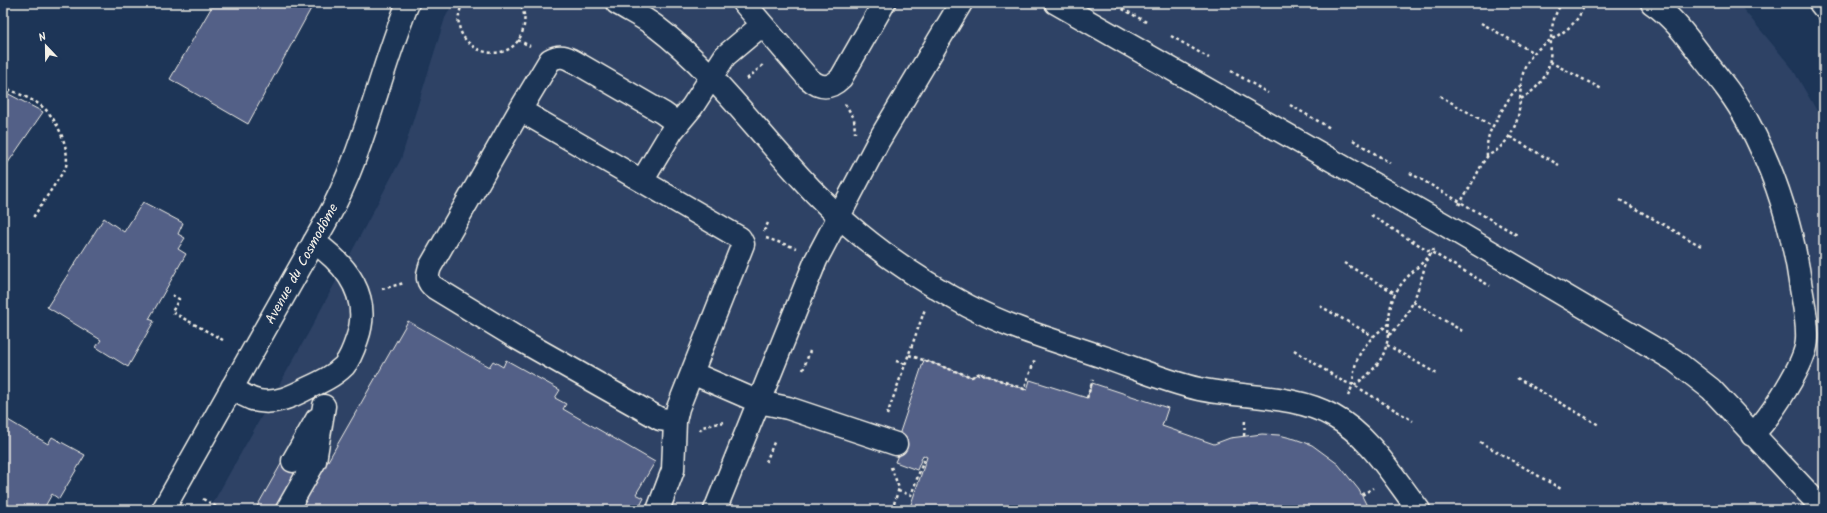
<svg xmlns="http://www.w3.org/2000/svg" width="1827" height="513" font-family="Kalam,sans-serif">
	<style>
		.built { fill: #2d4265 }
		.building { fill: #536087; stroke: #f4f1e8 }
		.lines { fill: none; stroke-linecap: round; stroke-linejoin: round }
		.minor-casing { stroke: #f4f1e8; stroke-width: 25 }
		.major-casing { stroke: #f4f1e8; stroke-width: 25 }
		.path { stroke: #f4f1e8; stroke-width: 2.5; stroke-dasharray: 3 3; stroke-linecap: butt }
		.minor { stroke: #1d3557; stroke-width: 22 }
		.major { stroke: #1d3557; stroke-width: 22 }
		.labels { text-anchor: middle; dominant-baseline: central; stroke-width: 4; stroke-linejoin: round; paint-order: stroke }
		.street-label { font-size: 14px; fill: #f4f1e8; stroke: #1d3557 }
	</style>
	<rect width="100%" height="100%" fill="#1d3557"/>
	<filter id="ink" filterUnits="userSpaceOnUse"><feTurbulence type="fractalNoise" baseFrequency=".025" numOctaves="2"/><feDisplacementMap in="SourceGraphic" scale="8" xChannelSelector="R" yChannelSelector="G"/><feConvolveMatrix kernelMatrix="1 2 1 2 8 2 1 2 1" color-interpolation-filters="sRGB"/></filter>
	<g filter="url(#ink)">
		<!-- built -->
		<path class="built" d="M453,3H1738L1792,68L1824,123V510H209L310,330L401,159L445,18Z"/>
		<!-- building -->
		<path class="building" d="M214,3H314L248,124L170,79Z
			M3,91L43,112L3,170Z
			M143,202L183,223L178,234L185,238L178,249L186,254L149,319L154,321L128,367L96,347L101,340L47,307L104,218L124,232Z
			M408,321L489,367L493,361L503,367L506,360L560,390L555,398L566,404L563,409L655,462L636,494L644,498L638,510H300Z
			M924,360L972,377L980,373L1027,390L1030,380L1087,398L1092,383L1168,408L1162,426L1214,444L1230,438L1262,434L1279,435L1295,439L1312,445L1338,464L1359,490L1369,510H909L927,457L923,455L917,470L895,462L901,448L896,444Z
			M3,417L48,444L52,437L85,455L59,499L52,494L43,510H3Z
			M285,457L300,466L276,508L280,510H255Z"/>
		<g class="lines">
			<defs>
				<path id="minor" d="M617,3C630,11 643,17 655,26C717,73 762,138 815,193C860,240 910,275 968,306C1012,329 1060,342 1106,358C1137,369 1168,382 1199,389C1242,398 1294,394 1333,416C1371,437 1393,477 1419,510
					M744,3L808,78C820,89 830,89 841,78L884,3
					M1056,3L1447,226L1674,360L1711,389L1824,510
					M1652,3C1673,17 1688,38 1703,58C1719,78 1736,99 1748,122C1776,174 1793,230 1801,288C1804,305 1808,323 1807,339C1807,362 1769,419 1752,435
					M520,110L430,267C427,276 426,282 435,288L517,338L660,419L675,421
					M677,123L663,113L575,62C566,57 560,54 550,60L520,110L642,181L672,131L692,107L725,56L762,25
					M642,181L740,238L743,244L678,408L675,421L673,470L658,510
					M692,373L759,402L788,408L896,444
					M232,387C240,393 248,399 259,401C276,404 293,396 308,388C321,382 334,376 344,366C350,359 354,348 357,339C372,297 347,265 314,242
					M293,461L317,419
					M163,510L325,223C364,154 378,76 408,3
					M287,510L315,461L324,406
					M715,510L816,260L879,140L961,3"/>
				<path id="major" d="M1820,3L1824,8"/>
			</defs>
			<!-- minor casing -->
			<use href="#minor" class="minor-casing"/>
			<!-- major casing -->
			<use href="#major" class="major-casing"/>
			<!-- path -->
			<path class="path" d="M463,3C441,47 507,73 522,33C526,22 525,13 520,3
				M1112,3L1148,23
				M1481,23L1534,53
				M1171,36L1209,58
				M518,40L530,46
				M1550,62L1602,89
				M1231,71L1268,93
				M747,79L764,64
				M3,87C16,93 34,99 45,109C58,121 72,153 65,169L32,219
				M1440,96L1492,126
				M1521,99C1570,69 1537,38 1562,3
				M845,104L854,118L855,133
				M1290,105L1330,128
				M1510,137L1559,165
				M1353,140L1390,163
				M1487,156C1486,134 1491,130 1501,112C1507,102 1511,93 1520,86
				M1410,173L1519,236
				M1620,200L1701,246
				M1459,205C1466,193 1473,182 1479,170C1481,166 1484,160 1487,157C1489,154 1494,153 1497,150C1506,143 1512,133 1516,123C1523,104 1517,82 1527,63C1541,36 1574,38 1585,3
				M1371,215L1402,235L1490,286
				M764,231L768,223
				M766,238L796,248
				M1344,263L1395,293
				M382,289L404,283
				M172,295L179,299L172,312L223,340
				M1413,302L1464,332
				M1320,306L1373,336
				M1389,335C1412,316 1419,287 1427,259
				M1387,345L1439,375
				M1294,350L1342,381L1354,385L1413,421
				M909,355L972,377L980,373L1024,389L1035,359
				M896,361L906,364
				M803,370L810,351
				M1517,378L1599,425
				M1354,385C1373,373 1387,357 1388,334C1389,320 1389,304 1396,292C1407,273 1425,264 1434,248
				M1348,396C1353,386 1353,383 1354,372C1357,350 1372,336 1389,324
				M1087,398L1093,380
				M887,415L925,309
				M700,431L702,427L724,422
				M1244,436L1245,420
				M1480,442L1563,490
				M766,462L775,440
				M891,467L899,488L892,510
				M898,491L911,495L925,457
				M1362,495L1373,488
				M203,499L222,510"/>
			<!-- minor -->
			<use href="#minor" class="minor"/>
			<!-- major -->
			<use href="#major" class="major"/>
		</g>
	</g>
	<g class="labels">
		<!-- street labels -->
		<g class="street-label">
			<text transform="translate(302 264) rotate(-61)">Avenue du Cosmodôme</text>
		</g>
	</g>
	<!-- margin -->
	<rect width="1827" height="513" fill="none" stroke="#1d3557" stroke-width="16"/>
	<rect x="8" y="8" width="1811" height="497" fill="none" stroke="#f4f1e8" stroke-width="1.5" filter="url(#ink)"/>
	<!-- north arrow -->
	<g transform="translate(46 46) rotate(338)" stroke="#1d3557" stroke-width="3" paint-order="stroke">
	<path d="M0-3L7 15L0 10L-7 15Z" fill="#f4f1e8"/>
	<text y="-6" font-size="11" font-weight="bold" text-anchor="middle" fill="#f4f1e8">N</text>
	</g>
</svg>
